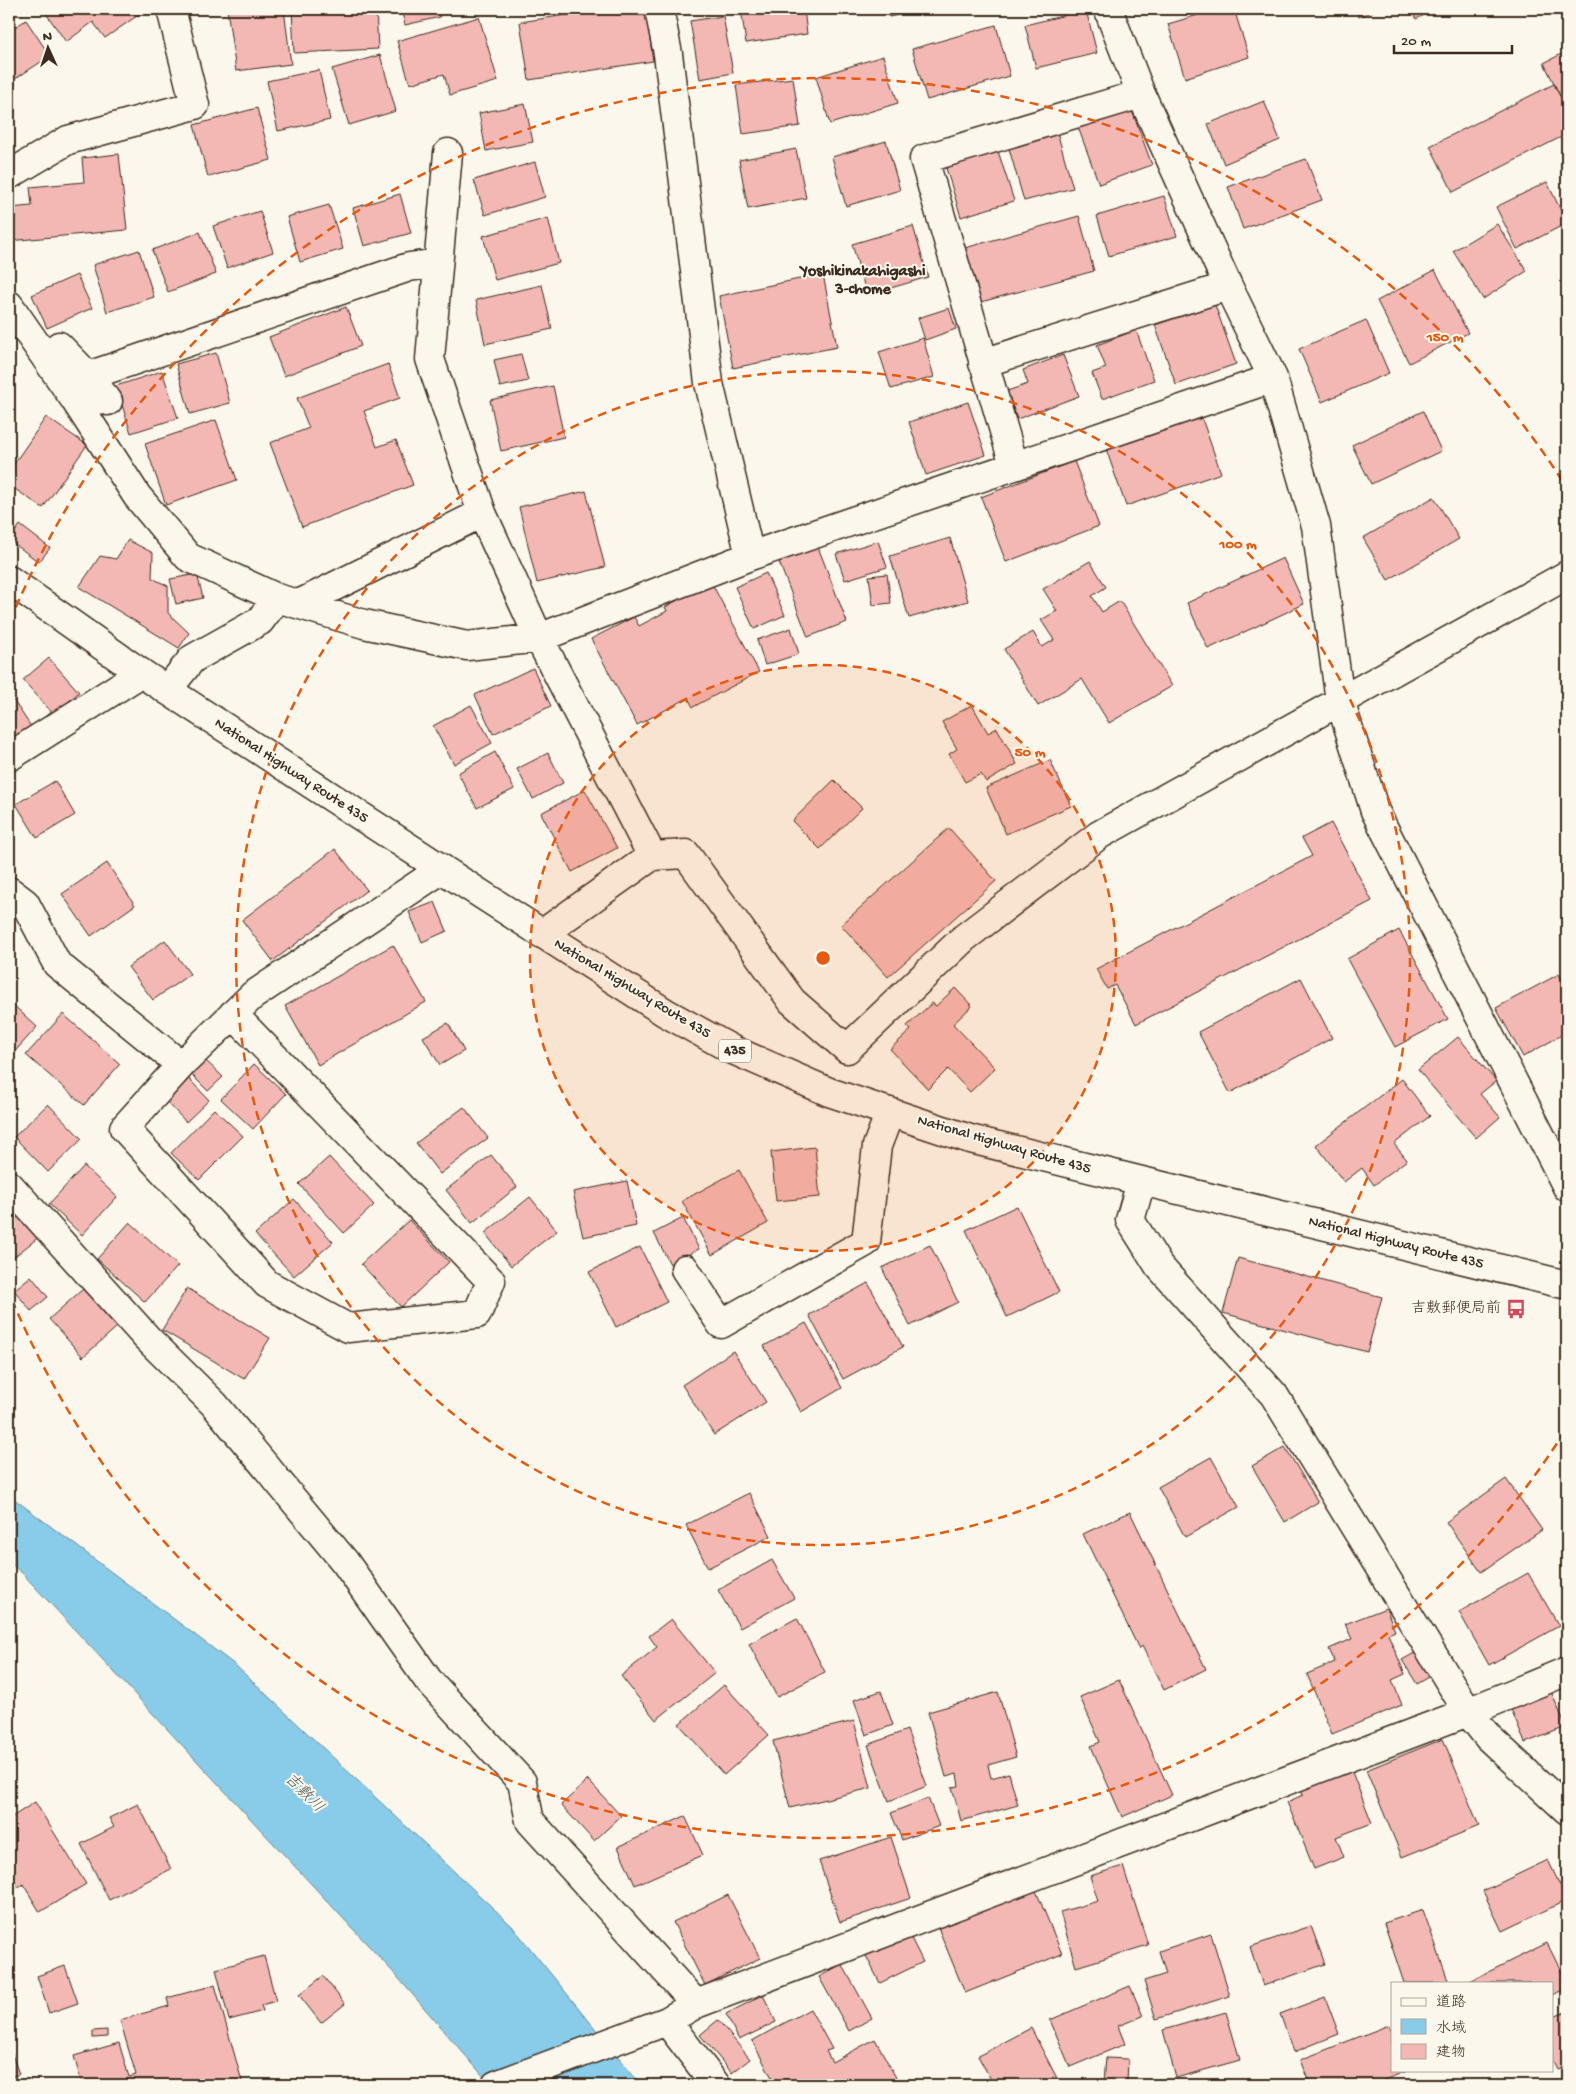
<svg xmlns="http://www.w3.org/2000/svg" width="1576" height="2094" font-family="'Gochi Hand','Klee One',sans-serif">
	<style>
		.water { fill: #88cce9; stroke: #698b98 }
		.building { fill: #f4b8b4; stroke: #3b2a1e }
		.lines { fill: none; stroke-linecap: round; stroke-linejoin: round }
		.minor-casing { stroke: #3b2a1e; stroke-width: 31 }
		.highway-casing { stroke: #3b2a1e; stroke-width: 31 }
		.minor { stroke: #fbf7ec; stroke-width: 28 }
		.highway { stroke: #fbf7ec; stroke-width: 28 }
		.ring { fill: none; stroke: #e8590c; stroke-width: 2.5; stroke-dasharray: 9 6 }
		.labels { text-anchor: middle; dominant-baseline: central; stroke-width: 4; stroke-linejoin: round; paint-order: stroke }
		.shield { fill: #fbf7ec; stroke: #75685c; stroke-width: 1 }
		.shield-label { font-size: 14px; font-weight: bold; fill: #3b2a1e }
		.street-label { font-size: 15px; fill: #3b2a1e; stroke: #fbf7ec }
		.poi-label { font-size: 15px; fill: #3b2a1e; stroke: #fbf7ec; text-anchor: end }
		.neighbourhood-label { font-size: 16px; font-weight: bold; fill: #3b2a1e; stroke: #fbf7ec }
		.water-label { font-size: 16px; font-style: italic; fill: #525b5b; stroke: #fbf7ec }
		.centre { fill: #e8590c; stroke: #fbf7ec; stroke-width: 2.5 }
		.ring-label { font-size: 15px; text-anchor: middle; font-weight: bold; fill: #e8590c; stroke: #fbf7ec; stroke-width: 4; stroke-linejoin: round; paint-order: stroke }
	</style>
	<rect width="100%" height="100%" fill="#fbf7ec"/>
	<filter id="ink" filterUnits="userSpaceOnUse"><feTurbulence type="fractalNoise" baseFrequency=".02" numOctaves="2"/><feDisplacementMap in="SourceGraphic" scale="10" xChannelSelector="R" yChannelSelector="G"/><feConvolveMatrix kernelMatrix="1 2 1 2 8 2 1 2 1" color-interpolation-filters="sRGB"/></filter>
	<g filter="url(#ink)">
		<!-- water -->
		<path class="water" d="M9,1495L235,1665L512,1926L641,2085H491L393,1972L22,1573L9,1562Z"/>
		<!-- building -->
		<path class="building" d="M43,9H147L105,38L93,22L66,42Z
			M190,9H221V10L190,11Z
			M227,9H284L291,64L236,71Z
			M292,9H376L378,49L294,53Z
			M401,9H438L440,17L405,25Z
			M607,9H646L653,61L529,80L520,22Z
			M741,9H804L807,34L746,43Z
			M888,9H926L889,17Z
			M1218,9H1234L1249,57L1185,78L1168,24Z
			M1355,9H1378L1359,17Z
			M1411,9H1437L1416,19Z
			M1086,10L1097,53L1036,68L1025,25Z
			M723,16L733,73L700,79L690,21Z
			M479,17L498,81L450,95L444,74L410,84L397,41Z
			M26,20L50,56L9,83V31Z
			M996,25L1010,76L927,100L912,49Z
			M1567,51V110L1544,63Z
			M380,55L396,111L349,125L332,69Z
			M883,56L898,103L830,124L816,77Z
			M319,70L330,120L278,131L267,81Z
			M793,78L800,126L743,134L736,85Z
			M1554,84L1567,110V134L1453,192L1430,146Z
			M1264,101L1280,140L1224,164L1208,124Z
			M525,104L533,142L486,151L479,113Z
			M257,108L271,160L208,177L194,125Z
			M1131,108L1152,165L1099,184L1078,127Z
			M1057,132L1073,188L1024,201L1008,145Z
			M886,141L900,190L846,206L832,157Z
			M796,149L806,198L748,209L739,160Z
			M998,151L1014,201L961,217L946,168Z
			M119,154L127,230L9,241V208L32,206L30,187L84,182L82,158Z
			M1306,159L1322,200L1243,229L1228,187Z
			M535,162L545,197L485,215L474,180Z
			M1547,182L1567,223L1517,249L1496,207Z
			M400,194L411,233L364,246L353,208Z
			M1164,196L1177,236L1109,256L1097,216Z
			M329,205L343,249L300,262L287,217Z
			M260,211L273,252L227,268L213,226Z
			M1079,216L1094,271L981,302L965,248Z
			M548,218L559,263L495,280L483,236Z
			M1497,224L1527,271L1483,299L1453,251Z
			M913,226L928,277L867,295L852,244Z
			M200,232L216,274L168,292L152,250Z
			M139,250L154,297L107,312L93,265Z
			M1435,270L1468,333L1409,363L1377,301Z
			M823,274L837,347L733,368L719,296Z
			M77,275L92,308L47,328L32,295Z
			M542,285L552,329L485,344L476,300Z
			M1215,305L1236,364L1176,385L1155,325Z
			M346,307L361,346L284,376L269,337Z
			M949,308L956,329L925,340L918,318Z
			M1366,320L1389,373L1322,402L1299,349Z
			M1136,330L1154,380L1102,399L1092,373L1106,368L1097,345Z
			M923,338L934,377L891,389L879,352Z
			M216,353L230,403L190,414L176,364Z
			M521,354L528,381L500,387L494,360Z
			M1063,355L1079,396L1017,419L1007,391L1028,384L1023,370Z
			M388,364L400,398L364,411L377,447L396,440L413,485L302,527L270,443L309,428L297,398Z
			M162,371L178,418L131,433L116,386Z
			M553,386L564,437L501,451L490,400Z
			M968,402L986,455L926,475L909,422Z
			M1423,411L1441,451L1371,484L1352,445Z
			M1201,416L1221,473L1126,506L1106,449Z
			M46,417L87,445L43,508L9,485V471Z
			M216,420L237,480L166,505L145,444Z
			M1074,461L1099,526L1006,562L981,497Z
			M586,491L605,567L537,583L519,507Z
			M1434,497L1459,539L1388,580L1363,538Z
			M20,525L50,548L39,562L9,540Z
			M950,538L968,601L909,618L890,556Z
			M128,540L153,553L152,578L168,586V613L189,633L179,648L79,587L100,556L116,559Z
			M878,541L887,567L845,580L836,554Z
			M818,547L847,622L808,637L779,562Z
			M1283,558L1304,604L1208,649L1187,603Z
			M1090,561L1106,587L1092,596L1102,612L1120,601L1172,686L1109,723L1082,679L1038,706L1004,649L1033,632L1042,647L1054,640L1041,620L1057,611L1043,589Z
			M766,573L785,615L754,629L735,587Z
			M197,574L203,598L176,604L170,579Z
			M887,574L891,603L873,605L869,576Z
			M711,582L759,672L693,707L688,698L637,725L591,639L634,617L639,626L667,611L665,607Z
			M791,628L799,654L765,665L757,640Z
			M49,658L79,692L54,715L23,680Z
			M533,668L551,706L493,734L475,695Z
			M9,694L32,728L9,744Z
			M471,705L492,743L454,764L433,726Z
			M972,705L988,733L997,728L1017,764L986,782L981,774L965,782L949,754L957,749L942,722Z
			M495,752L514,789L477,808L458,773Z
			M548,753L563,783L533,799L517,769Z
			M1050,760L1071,806L1006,834L986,788Z
			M834,780L862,808L820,849L792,821Z
			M55,781L75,815L37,838L16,804Z
			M585,790L617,848L572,872L541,813Z
			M1331,823L1372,901L1136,1024L1115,985L1107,989L1096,969L1312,856L1302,838Z
			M949,828L996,881L888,977L841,925Z
			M335,849L367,890L273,961L242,920Z
			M107,863L135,905L91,936L62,894Z
			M435,902L447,931L422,942L409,912Z
			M1399,930L1448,1019L1395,1047L1347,959Z
			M165,940L190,974L153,1000L128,967Z
			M393,945L426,1002L318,1065L285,1006Z
			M1559,974L1567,989V1032L1523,1057L1496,1008Z
			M1301,978L1332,1038L1230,1093L1198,1032Z
			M955,988L972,1006L953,1024L995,1068L970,1092L948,1069L928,1089L890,1049L911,1030L907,1026L932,1003L936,1006Z
			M9,1001L37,1027L9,1058Z
			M63,1014L120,1064L84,1105L26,1055Z
			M448,1023L464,1051L440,1065L423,1037Z
			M1458,1037L1496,1081L1480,1094L1500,1117L1476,1138L1418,1070Z
			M205,1060L223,1077L208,1091L191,1074Z
			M254,1064L286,1094L253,1129L221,1099Z
			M189,1079L209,1100L186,1122L166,1101Z
			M1402,1079L1430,1116L1394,1144L1407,1160L1374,1185L1362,1168L1344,1182L1316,1145Z
			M48,1104L82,1139L48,1172L14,1137Z
			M464,1107L488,1138L440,1174L416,1143Z
			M214,1109L243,1136L199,1180L171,1153Z
			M815,1147L820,1197L776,1201L771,1152Z
			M491,1155L517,1187L472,1223L446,1190Z
			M329,1157L374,1205L344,1233L299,1184Z
			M84,1166L117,1197L82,1235L49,1204Z
			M739,1170L768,1223L712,1255L682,1201Z
			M627,1181L636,1226L583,1237L573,1192Z
			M530,1197L557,1231L511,1266L485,1233Z
			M294,1199L333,1242L294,1276L255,1234Z
			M1017,1206L1059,1292L1007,1317L966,1230Z
			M22,1214L40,1236L10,1260L9,1224Z
			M683,1218L699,1249L670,1264L654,1233Z
			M409,1220L449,1262L401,1307L361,1264Z
			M130,1222L178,1266L145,1302L97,1259Z
			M930,1245L958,1302L910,1326L882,1268Z
			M640,1247L667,1302L616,1327L589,1272Z
			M1238,1258L1382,1297L1367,1352L1223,1313Z
			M31,1276L48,1297L31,1311L14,1290Z
			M868,1283L903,1347L843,1379L809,1315Z
			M187,1288L270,1338L244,1379L162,1330Z
			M83,1289L117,1327L83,1357L49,1319Z
			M806,1323L842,1388L801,1412L764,1346Z
			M733,1351L766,1402L714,1435L682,1385Z
			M1285,1447L1318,1502L1285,1522L1252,1466Z
			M1211,1457L1239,1507L1185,1537L1158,1487Z
			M1506,1479L1542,1530L1481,1572L1446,1522Z
			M749,1493L771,1536L708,1568L686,1525Z
			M1130,1512L1206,1669L1164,1690L1142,1646L1139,1649L1083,1534Z
			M772,1560L794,1598L740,1628L718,1590Z
			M1528,1573L1559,1626L1489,1665L1459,1612Z
			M1567,1580V1596L1561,1583Z
			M1386,1608L1395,1631L1388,1634L1405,1674L1392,1680L1402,1705L1332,1734L1307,1674L1335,1662L1329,1649L1352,1639L1345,1624Z
			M797,1618L825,1672L777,1697L749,1644Z
			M671,1619L715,1673L656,1720L621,1676L657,1647L649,1636Z
			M1418,1651L1431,1676L1417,1684L1402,1660Z
			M1119,1680L1172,1795L1122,1817L1091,1746L1100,1742L1080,1697Z
			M724,1685L769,1735L724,1775L679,1724Z
			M1550,1689L1566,1727L1525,1743L1509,1705Z
			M881,1691L893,1725L866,1735L854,1700Z
			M998,1692L1016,1757L988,1765L991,1778L1009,1773L1018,1805L961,1821L952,1787L959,1786L957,1774L946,1777L928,1712Z
			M854,1721L871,1788L790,1808L773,1741Z
			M907,1730L927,1786L889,1801L868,1745Z
			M1443,1739L1479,1826L1402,1857L1366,1770Z
			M1350,1767L1372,1823L1336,1837L1344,1857L1314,1869L1287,1802L1303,1795L1300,1787Z
			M588,1780L621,1816L594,1841L561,1805Z
			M928,1798L939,1826L902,1840L891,1813Z
			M35,1802L86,1884L40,1912L23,1884L9,1893V1819Z
			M138,1804L171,1869L109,1900L81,1844L114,1827L109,1818Z
			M685,1816L703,1855L635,1885L618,1847Z
			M891,1837L911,1898L840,1922L819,1861Z
			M1548,1860L1567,1900L1502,1931L1483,1891Z
			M1123,1866L1148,1945L1076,1967L1060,1912L1098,1901L1090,1876Z
			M1034,1886L1062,1954L965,1993L937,1925Z
			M728,1895L760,1958L705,1985L673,1922Z
			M1423,1910L1449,1983H1404L1384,1923Z
			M1311,1926L1325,1964L1263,1986L1250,1947Z
			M908,1932L923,1962L880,1983L865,1954Z
			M1211,1934L1230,1996L1156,2019L1144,1981L1166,1974L1159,1951Z
			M1547,1943L1567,1983V1988L1552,1995V1983H1466Z
			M264,1956L276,2001L261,2005L263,2011L229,2020L216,1969Z
			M842,1964L872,2018L849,2031L819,1977Z
			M65,1966L78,2003L49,2013L37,1976Z
			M323,1976L345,2004L321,2023L299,1995Z
			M215,1985L243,2085H82L74,2056L119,2043L129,2077L136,2075L120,2020L169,2006L167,1998Z
			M1130,1986L1143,2016L1118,2026L1125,2044L1070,2067L1050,2020Z
			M763,1995L776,2022L739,2040L726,2014Z
			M1325,1997L1339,2034L1294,2052L1280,2014Z
			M810,2009L832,2049L826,2051L832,2062L875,2039L900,2085H776L752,2041Z
			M1567,2011V2065L1557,2069L1552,2059V2018Z
			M1226,2012L1240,2060L1176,2078L1163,2030Z
			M718,2020L750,2059L732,2073L700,2035Z
			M1389,2025L1392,2033V2070L1407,2071L1371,2085H1310L1300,2060Z
			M1031,2028L1059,2082L1053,2085H994L978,2056Z
			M107,2030V2037L93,2038V2031Z
			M9,2046L19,2074L9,2078Z
			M1106,2058L1128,2059L1127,2084L1104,2082Z"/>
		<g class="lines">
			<defs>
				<path id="minor" d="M659,9L668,54L709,383L750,556
					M1108,9L1141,94L1228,286L1273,378L1316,526L1340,701L1375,811L1567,1187
					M448,153L430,359L482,513L539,638L652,856L542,934
					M9,175L68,140L195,105L171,9
					M9,305L75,400L137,496L188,557L277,598L364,624L467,646L539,638L750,556L1273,378
					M59,346L88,376L409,267L438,263
					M983,363L1228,286
					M88,376L108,401
					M1014,465L924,159L1141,94
					M299,604L482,513
					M167,690L192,659L260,621L277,598
					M9,757L141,673
					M652,856L686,854L792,1001L847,1049L964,938L1099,835L1567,575
					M9,891L25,903L57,964L181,1065L252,996L442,869
					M181,1065L124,1128L267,1284L348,1328L477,1314L491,1281L233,1014
					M1141,1182L1130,1220L1159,1266L1274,1395L1468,1712L1488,1737L1567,1810
					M9,1185L147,1338L214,1404L345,1562L428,1680L522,1782L530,1821L696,2004
					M685,1269L721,1324L866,1242L877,1146L890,1112
					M667,2021L716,2085
					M496,2085L667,2021L696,2004L1468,1712L1567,1671"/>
				<path id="highway" d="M9,580L141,673L442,869L666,1013L733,1050L829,1092L970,1139L1567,1285"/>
			</defs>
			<!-- minor casing -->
			<use href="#minor" class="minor-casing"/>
			<!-- highway casing -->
			<use href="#highway" class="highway-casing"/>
			<!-- minor -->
			<use href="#minor" class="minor"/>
			<!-- highway -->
			<use href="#highway" class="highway"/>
		</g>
	</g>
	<!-- distance rings -->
	<circle cx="823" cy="958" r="293" fill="#e8590c" fill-opacity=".12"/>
	<g class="ring">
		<circle cx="823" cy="958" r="293"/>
		<circle cx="823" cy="958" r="587"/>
		<path d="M1565 1431A880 880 0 0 1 10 1295M10 621A880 880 0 0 1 1565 485"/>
	</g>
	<!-- icons -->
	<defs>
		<symbol id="bus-bare" viewBox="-9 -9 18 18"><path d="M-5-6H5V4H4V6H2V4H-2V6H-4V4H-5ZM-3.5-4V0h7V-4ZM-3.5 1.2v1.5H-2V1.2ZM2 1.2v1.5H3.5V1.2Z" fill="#d1495b" stroke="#fbf7ec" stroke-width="2.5" paint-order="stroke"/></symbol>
	</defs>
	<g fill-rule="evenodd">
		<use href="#bus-bare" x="1502" y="1295" width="28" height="28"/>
	</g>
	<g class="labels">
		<!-- shield labels -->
		<rect class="shield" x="719" y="1039.5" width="32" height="23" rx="4"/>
		<g class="shield-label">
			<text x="735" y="1051">435</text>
		</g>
		<!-- street labels -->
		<g class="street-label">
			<text transform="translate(291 771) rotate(33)">National Highway Route 435</text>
			<text transform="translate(632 989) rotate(31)">National Highway Route 435</text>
			<text transform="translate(1004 1145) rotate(16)">National Highway Route 435</text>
			<text transform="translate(1396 1243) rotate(14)">National Highway Route 435</text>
		</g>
		<!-- poi labels -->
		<g class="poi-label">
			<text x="1501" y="1309">吉敷郵便局前</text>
		</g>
		<!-- neighbourhood labels -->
		<g class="neighbourhood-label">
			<text x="863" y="272">Yoshikinakahigashi<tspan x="863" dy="18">3-chome</tspan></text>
		</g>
		<!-- water labels -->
		<g class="water-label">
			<text transform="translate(303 1794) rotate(45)">吉敷川</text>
		</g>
	</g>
	<circle cx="823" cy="958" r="8" class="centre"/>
	<g class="ring-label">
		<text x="1445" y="341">150 m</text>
		<text x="1238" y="548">100 m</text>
		<text x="1030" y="756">50 m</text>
	</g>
	<!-- margin -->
	<rect width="1576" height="2094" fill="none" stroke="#fbf7ec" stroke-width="30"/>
	<rect x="15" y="15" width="1546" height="2064" fill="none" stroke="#3b2a1e" stroke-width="2" filter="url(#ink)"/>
	<!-- legend -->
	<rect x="1391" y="1982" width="162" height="90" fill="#fbf7ec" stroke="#aea59a"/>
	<rect x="1401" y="1998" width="25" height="8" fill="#fbf7ec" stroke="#aea59a"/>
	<text x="1436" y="2006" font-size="15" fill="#3b2a1e">道路</text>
	<rect x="1401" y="2019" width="25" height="15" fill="#88cce9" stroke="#aea59a"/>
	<text x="1436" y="2032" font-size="15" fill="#3b2a1e">水域</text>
	<rect x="1401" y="2044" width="25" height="15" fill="#f4b8b4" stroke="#aea59a"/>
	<text x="1436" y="2056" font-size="15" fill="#3b2a1e">建物</text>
	<!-- north arrow -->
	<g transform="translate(48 48) rotate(357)" stroke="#fbf7ec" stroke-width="4" paint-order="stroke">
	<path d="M0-4L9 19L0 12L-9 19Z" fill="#3b2a1e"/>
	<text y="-8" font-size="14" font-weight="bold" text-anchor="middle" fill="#3b2a1e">N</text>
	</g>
	<!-- scale -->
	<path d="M1394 45v8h118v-8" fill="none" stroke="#3b2a1e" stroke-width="2.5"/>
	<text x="1401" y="45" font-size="15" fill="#3b2a1e" stroke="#fbf7ec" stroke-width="4" paint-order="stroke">20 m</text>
</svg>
